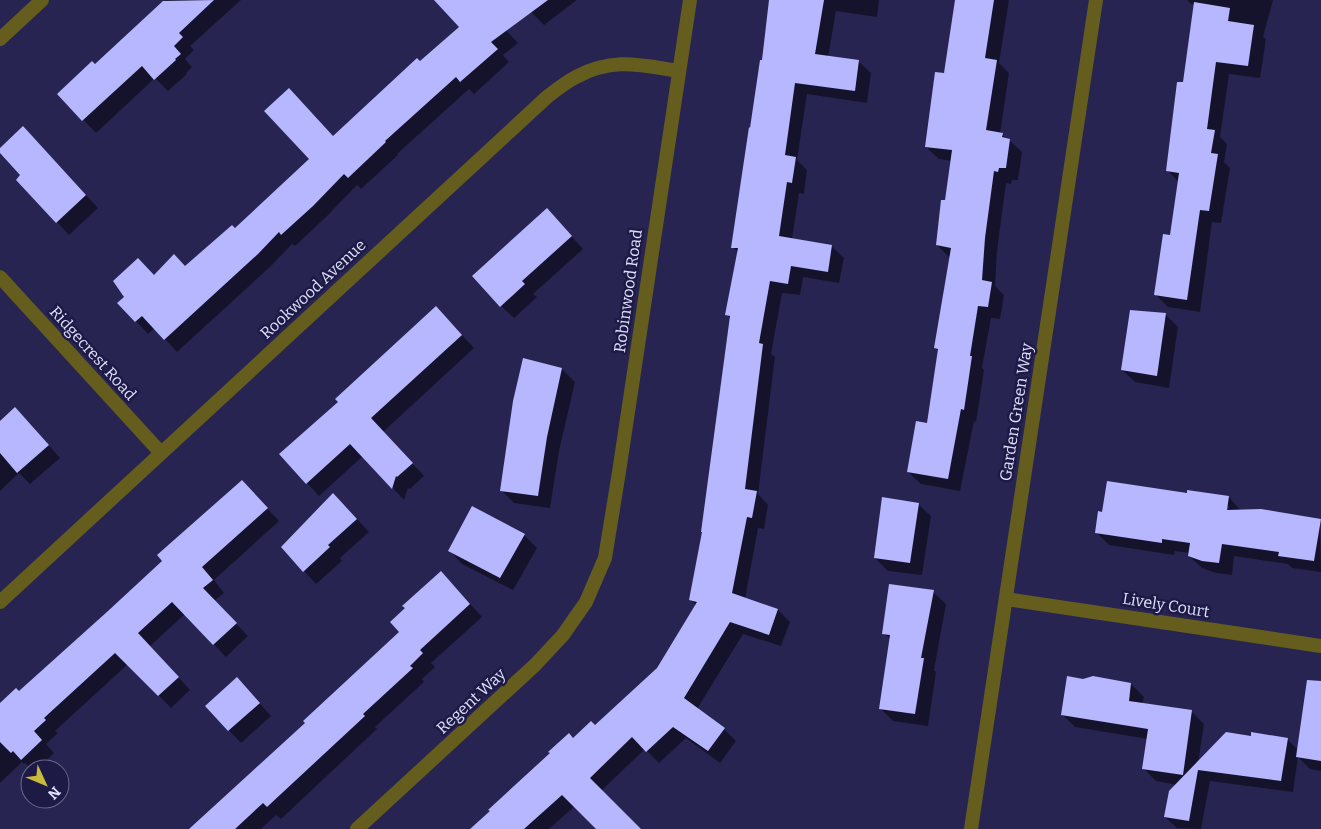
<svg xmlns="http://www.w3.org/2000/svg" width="1321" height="829" font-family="Bitter,serif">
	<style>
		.shadow { fill: #0007; fill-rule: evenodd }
		.building { fill: #b6b7ff }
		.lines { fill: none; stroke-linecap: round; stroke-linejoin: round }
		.minor { stroke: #645d1d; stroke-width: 14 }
		.labels { text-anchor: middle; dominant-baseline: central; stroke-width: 5; stroke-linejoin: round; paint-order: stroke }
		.street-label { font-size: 16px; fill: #dfe0fd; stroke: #1e1a46 }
	</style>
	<rect width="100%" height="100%" fill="#282451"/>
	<!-- shadow -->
	<path class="shadow" d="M166,0H241L190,46L194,50L185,59L192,67L186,73L187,74L168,91L155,78L96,133L59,94L95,66Z
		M436,0H477L518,43L503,55L509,62L474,94L469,89L397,154L398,155L361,189L357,185L325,218L295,246L292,244L271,266L177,352L155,328L148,334L136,321L154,276L186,268L235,230L334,137L461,27Z
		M524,0H577L544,25L531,12Z
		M770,0H879L877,17L836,11L828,57L858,61L871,73L867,103L807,94L797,160L807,170L804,194L799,193L792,239L831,246L844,258L839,283L803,277L800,295L782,293L771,354L775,357L758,494L768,505L764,529L758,528L745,599L778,610L790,622L781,646L743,634L697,709L724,729L736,741L720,763L686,738L659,763L645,749L601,791L640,829H597L575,806L549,829H472L573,739L595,727L658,668L696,605L691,600L703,533L731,319L727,315L738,253L733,247L763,61Z
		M956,0H1009L999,63L1009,73L1000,134L1009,140L1022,152L1018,180H1012L1011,184L1006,183L997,251L995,286L1004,295L1000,319L991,318L982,368L984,370L979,403L976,422L974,421L960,491L921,484L908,472L928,424L939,351L935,348L950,258L937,245L952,161L939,159L926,147L945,74Z
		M1187,0H1273L1263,37L1266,39L1260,78L1229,74L1220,137L1227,144L1224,162L1230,168L1221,223L1212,222L1200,312L1168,307L1155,294L1171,237L1179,182L1167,170L1184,84L1195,5L1191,4Z
		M36,141L98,208L69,235L57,222L22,175L0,151V149Z
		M547,209L583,249L533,294L537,297L514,318L501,306Z
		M1131,311L1166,315L1178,327L1169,388L1135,382L1122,370Z
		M448,320L474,348L383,432L424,476L410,489L408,488L404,500L363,456L319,496L307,483Z
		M524,360L562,369L575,382L559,451L550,508L514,503L502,491Z
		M28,421L60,458L30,484L19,473L0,491V422Z
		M242,481L279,521L214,580L224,593L214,601L248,636L226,657L185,614L150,646L190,690L171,708L128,664L55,731L58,733L46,744L54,753L37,769H31L25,763L24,764L22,762L0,783V705L19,692L164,561Z
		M1188,494L1229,497L1241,511L1320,520L1321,572L1292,568L1288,564L1234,556L1232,575L1216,573L1202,568L1189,556L1190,553L1175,551L1174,555L1109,545L1097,533ZM1226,506H1229L1227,516Z
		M918,504L931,516L922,575L888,571L875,558Z
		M346,507L369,532L340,558L342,561L316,584L304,571Z
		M473,508L524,535L537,548L513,590L462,564L450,551Z
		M453,585L482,617L431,663L435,667L422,679L424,682L375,727L377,729L281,819L276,815L261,829H191L307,723Z
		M933,592L946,604L934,670L936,672L928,726L893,721L880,708L891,640L884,633Z
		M1131,684L1144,697L1142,704L1191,711L1204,724L1198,763L1252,737L1287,739L1298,750L1321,718V771L1310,769L1298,757L1293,792L1210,781L1201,829L1177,828L1165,817L1177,785L1156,781L1144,769L1148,739L1075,727L1063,715Z
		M249,691L271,716L241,743L206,706Z"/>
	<!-- building -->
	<path class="building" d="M214,0L179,33L183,37L174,46L181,54L175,59L176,60L154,80L142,66L82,121L57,94L92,61L95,64L163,1Z
		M434,0H548L491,42L498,49L460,82L456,77L385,141L386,142L348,178L344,174L313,206L281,235L279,232L258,254L164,340L142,316L135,322L117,303L124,297L113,281L138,258L154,275L174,254L185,266L232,225L235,228L309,159L264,111L289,88L333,136L417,58L420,61L459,27Z
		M769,0H824L815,54L859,60L855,91L795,83L785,155L796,157L792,183L787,182L779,236L832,245L828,272L791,266L788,284L770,281L759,343L763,344L745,489L757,491L752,518L747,517L732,593L778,609L769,635L730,622L684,698L725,728L708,751L673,727L646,752L632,737L590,778L641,829H596L562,795L524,829H470L490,811L488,810L550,753L548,752L569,733L573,738L591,721L595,725L657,668L697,602L689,600L702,532H701L730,316L725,315L738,248H731L749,127L750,128L760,60H762Z
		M955,0H994L985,58L997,60L986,130L1003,133L1002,137L1010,139L1006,168H999L998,172L994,171L985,238L982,280L992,282L988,307L978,306L970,356H972L967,390L964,410L961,409L948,479L907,472L916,421L927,423L938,349L934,348L951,248L936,245L941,200H945L952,150L925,147L935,72L944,73Z
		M1194,2L1230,8L1228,21L1254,25L1248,66L1216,62L1207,129L1215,130L1211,153L1218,154L1209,211L1200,210L1187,300L1154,295L1163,234L1170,235L1179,173L1166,171L1177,82H1183Z
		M23,126L86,195L56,223L16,180L20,175L0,153V148Z
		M547,208L572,236L522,281L525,284L500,307L472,276Z
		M436,306L462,335L371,418L413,463L397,477L396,476L392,489L350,444L306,484L279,454L338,402L335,399Z
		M1130,310L1166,313L1157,376L1121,370Z
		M523,358L562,368L547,437L538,496L500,491L513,401Z
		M15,407L49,445L17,473L0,453V421Z
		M242,480L268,508L202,567L213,580L203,588L237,623L213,645L172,602L138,633L179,677L158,696L115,653L44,718L46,720L34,731L42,740L21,760L13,751L11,753L0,742V703L16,688L19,691L108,611L162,561L157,555Z
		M1107,481L1187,493V490L1229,496L1227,510L1261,509L1321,519L1314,561L1278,556L1279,552L1222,544L1219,563L1202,561L1188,556L1190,543L1162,539V543L1095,533L1098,511L1102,512Z
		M333,493L357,519L328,545L330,547L303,572L281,547Z
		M882,497L919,503L910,563L874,558Z
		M472,506L525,534L500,578L448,551Z
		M441,571L470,604L420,650L423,653L410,666L413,668L363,714L365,716L267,807L263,803L235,829H189L305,723L303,721L399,632L390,622L405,608L402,606Z
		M889,584L934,590L921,658H924L915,714L879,709L890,635L882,634Z
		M1067,676L1083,679L1093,676L1131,683L1129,701L1192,710L1183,775L1142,769L1148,729L1061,715Z
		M237,677L260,703L228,731L205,706Z
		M1307,680L1321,681V761L1296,757Z
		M1226,732L1251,736V732L1288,738L1281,781L1198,770L1189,821L1164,817L1169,791Z"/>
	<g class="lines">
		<!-- minor -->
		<path class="minor" d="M0,39L42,0
			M0,277L161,453
			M1006,599L1321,646
			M0,602L547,97C556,90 566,82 576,77C613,57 640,65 679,71
			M357,829L535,665L563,635L586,602L605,558L619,472L690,0
			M971,829L1096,0"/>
	</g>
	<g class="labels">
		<!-- street labels -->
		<g class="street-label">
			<text transform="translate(313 289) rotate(-43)">Rookwood Avenue</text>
			<text transform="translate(628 291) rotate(-82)">Robinwood Road</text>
			<text transform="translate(93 353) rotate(48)">Ridgecrest Road</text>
			<text transform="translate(1016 412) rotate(-81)">Garden Green Way</text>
			<text transform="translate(1166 605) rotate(9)">Lively Court</text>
			<text transform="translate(471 701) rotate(-43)">Regent Way</text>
		</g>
	</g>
	<!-- north arrow -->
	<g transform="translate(45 784) rotate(134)"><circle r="24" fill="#1e1a46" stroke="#6b698f"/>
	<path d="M0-4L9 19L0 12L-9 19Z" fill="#c8bb3b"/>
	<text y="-8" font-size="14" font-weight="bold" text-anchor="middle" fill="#dfe0fd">N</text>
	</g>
</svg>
